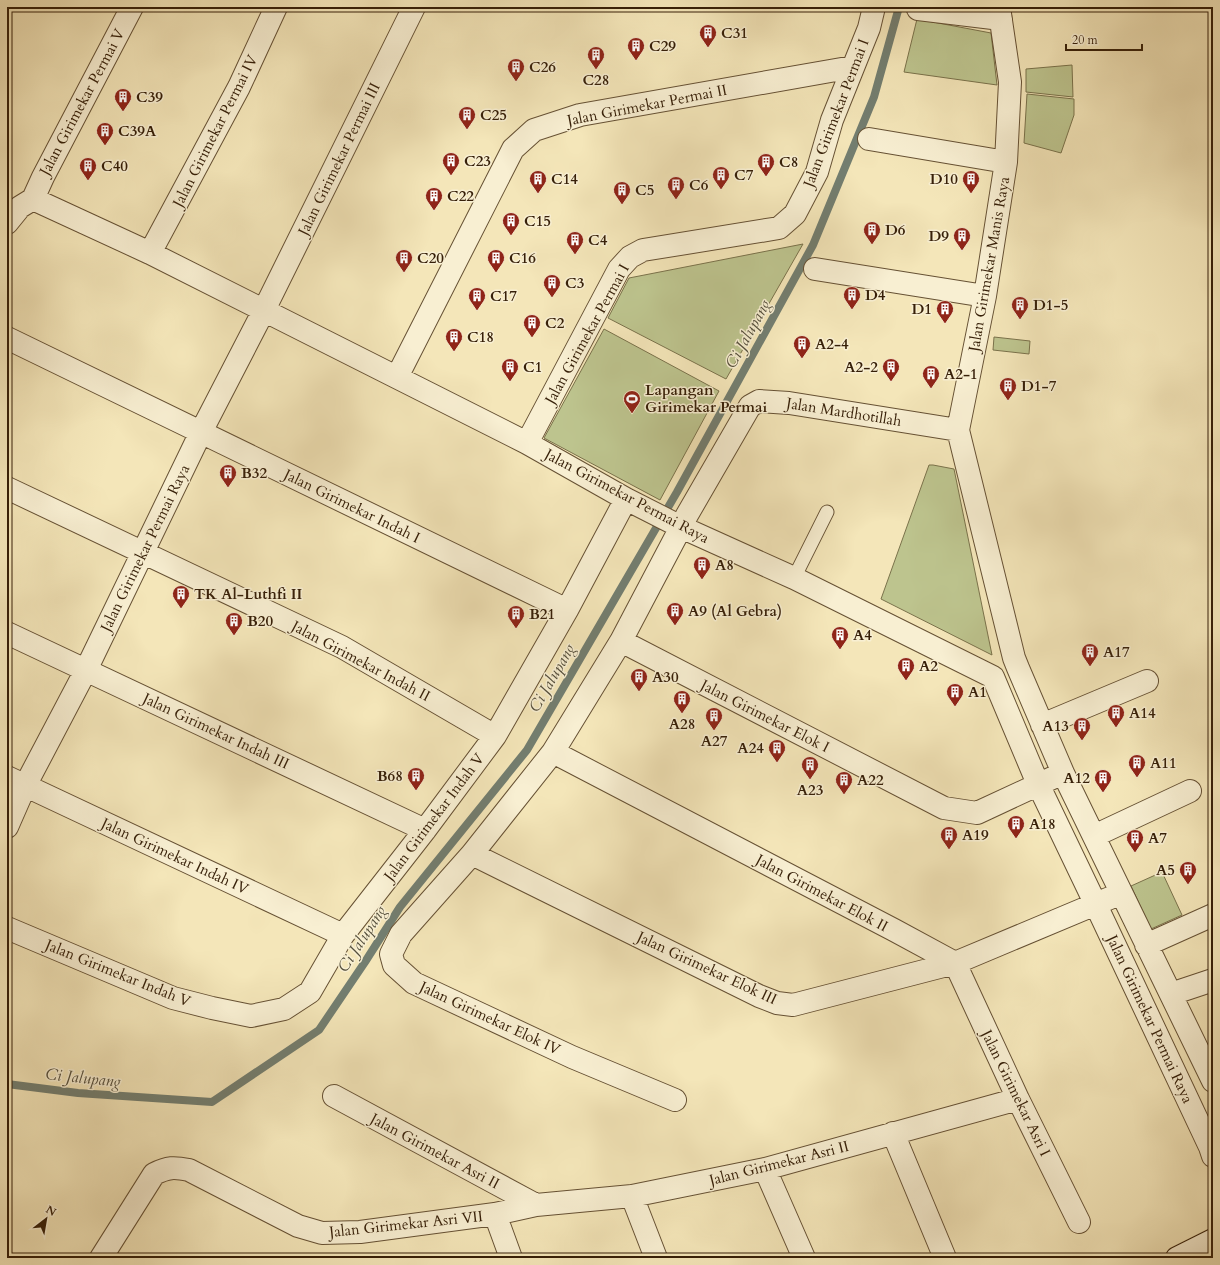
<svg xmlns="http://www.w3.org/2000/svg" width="1220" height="1265" font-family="Cardo,serif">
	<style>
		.green { fill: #bdc48e; stroke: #7a724b }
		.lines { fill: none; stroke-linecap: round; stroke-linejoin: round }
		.stream { stroke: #737e70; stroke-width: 8 }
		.lane-casing { stroke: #665134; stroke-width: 15 }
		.street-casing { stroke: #665134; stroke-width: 24 }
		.secondary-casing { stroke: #361f08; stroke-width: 24 }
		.lane { stroke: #f8efd2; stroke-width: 13 }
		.street { stroke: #f8efd2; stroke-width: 22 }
		.secondary { stroke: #f8efd2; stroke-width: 22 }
		.labels { text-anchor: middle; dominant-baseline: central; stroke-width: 3; stroke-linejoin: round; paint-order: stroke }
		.poi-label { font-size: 15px; font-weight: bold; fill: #361f08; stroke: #f8efd2; text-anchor: start }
		.street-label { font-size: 15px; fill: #361f08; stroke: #f8efd2 }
		.water-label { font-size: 16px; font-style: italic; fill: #554f3c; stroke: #f8efd2 }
	</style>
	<rect width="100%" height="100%" fill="#f4e6b9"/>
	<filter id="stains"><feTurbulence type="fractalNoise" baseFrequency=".005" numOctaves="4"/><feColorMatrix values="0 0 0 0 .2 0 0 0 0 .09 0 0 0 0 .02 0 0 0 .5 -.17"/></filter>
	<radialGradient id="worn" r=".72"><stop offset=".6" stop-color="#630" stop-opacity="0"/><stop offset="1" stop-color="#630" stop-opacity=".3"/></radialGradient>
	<!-- green -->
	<path class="green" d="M917,19L991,33L997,85L904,72Z
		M1072,65L1073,97L1026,92V69Z
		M1027,94L1074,99V115L1061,153L1024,143Z
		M803,244L726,379L608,318L629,278Z
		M604,329L719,391L660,500L544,438Z
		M994,337L1030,341L1029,354L993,350Z
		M929,465H933L954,469L992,655L881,599Z
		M1162,872L1182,915L1151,929L1131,886Z"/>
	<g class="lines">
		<!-- stream -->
		<path class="stream" d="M7,1084L78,1093L212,1102L319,1030L365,962L400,907L527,750L677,492L813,245L874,97L899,7"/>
		<defs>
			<path id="lane" d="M794,578L827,512"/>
			<path id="street" d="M999,7L1010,82L1006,162L985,296L958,430L1014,658L1018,668L1063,773L1213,1081
				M918,9L1001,19
				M869,139L1006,162
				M33,199L150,253L527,443L626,499L681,527L794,578L993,677L1038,784L1096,905L1210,1147L1213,1156
				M33,199L43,177L132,7
				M7,223L20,207L33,199
				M150,253L239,87L276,7
				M815,269L985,296
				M7,338L567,610
				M397,377L513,149L534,130L580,115L853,67
				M527,443L619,269L630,257L643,250L779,228L795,214L817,172L832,120L869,28L874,7
				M7,488L342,647L495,736
				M7,633L425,830
				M621,641L681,527L687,515L750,406L759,401L789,403L958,430
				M1042,725L1147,681
				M553,752L894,930L955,963
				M7,777L343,935
				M7,827L25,786L86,670L201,432L264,310L414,7
				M1094,836L1190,791
				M472,854L759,996L777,1003L793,1005L955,963L1110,898
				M7,928L173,998L212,1008L251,1016L284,1009L310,992L343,935L425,830L495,736L567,610L626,499
				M1146,945L1213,915
				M955,963L1018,1099L1079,1222
				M1171,994L1213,980
				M334,1096L536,1205
				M675,1100L572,1057L414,983L394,965L391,954L401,934L472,854L553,752L621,641L944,808L977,813L1063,773
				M893,1133L945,1258
				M765,1169L804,1258
				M632,1196L656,1258
				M495,1214L511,1258
				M101,1258L154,1174C168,1167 174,1167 189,1170L298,1226L322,1233L360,1232L495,1214L536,1205L632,1196L765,1169L1018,1099"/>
			<path id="secondary" d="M1177,1258L1213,1240"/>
		</defs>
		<!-- lane casing -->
		<use href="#lane" class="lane-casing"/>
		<!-- street casing -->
		<use href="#street" class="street-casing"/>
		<!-- secondary casing -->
		<use href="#secondary" class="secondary-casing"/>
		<!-- lane -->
		<use href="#lane" class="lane"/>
		<!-- street -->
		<use href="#street" class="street"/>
		<!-- secondary -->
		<use href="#secondary" class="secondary"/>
	</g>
	<!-- icons -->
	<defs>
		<symbol id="building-pin" viewBox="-11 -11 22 30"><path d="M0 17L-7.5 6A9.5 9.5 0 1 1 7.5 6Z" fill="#8f2418" stroke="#f8efd2"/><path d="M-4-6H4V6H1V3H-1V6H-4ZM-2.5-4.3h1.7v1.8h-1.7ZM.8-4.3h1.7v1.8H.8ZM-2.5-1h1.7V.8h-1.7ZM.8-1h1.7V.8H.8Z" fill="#fff"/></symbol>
		<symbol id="stadium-pin" viewBox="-11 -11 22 30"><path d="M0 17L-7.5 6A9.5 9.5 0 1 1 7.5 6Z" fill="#8f2418" stroke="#f8efd2"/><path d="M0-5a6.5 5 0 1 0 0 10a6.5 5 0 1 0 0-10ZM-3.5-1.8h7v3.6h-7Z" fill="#fff"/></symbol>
	</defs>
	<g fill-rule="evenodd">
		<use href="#building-pin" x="698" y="23" width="20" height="27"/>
		<use href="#building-pin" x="626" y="36" width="20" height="27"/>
		<use href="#building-pin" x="586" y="45" width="20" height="27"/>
		<use href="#building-pin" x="506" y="57" width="20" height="27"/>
		<use href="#building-pin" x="113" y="87" width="20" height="27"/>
		<use href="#building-pin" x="457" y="105" width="20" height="27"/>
		<use href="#building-pin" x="95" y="121" width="20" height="27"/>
		<use href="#building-pin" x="441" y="151" width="20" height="27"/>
		<use href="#building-pin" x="756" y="152" width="20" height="27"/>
		<use href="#building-pin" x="78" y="156" width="20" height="27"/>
		<use href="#building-pin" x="711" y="165" width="20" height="27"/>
		<use href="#building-pin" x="528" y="169" width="20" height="27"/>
		<use href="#building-pin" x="961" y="169" width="20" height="27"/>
		<use href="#building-pin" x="666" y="175" width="20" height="27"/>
		<use href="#building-pin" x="612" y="180" width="20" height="27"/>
		<use href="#building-pin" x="424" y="186" width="20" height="27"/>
		<use href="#building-pin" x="501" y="211" width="20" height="27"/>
		<use href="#building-pin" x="862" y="220" width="20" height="27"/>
		<use href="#building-pin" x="952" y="226" width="20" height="27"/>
		<use href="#building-pin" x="565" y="230" width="20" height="27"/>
		<use href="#building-pin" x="394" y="248" width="20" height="27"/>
		<use href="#building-pin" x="486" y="248" width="20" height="27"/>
		<use href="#building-pin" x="542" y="273" width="20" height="27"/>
		<use href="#building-pin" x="842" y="285" width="20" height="27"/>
		<use href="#building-pin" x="467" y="286" width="20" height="27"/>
		<use href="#building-pin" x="1010" y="295" width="20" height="27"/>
		<use href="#building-pin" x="935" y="299" width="20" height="27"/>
		<use href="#building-pin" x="522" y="313" width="20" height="27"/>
		<use href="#building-pin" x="444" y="327" width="20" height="27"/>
		<use href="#building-pin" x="792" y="334" width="20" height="27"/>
		<use href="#building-pin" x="500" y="357" width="20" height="27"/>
		<use href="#building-pin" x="881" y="357" width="20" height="27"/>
		<use href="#building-pin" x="921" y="364" width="20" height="27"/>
		<use href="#building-pin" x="998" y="376" width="20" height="27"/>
		<use href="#stadium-pin" x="622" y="389" width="20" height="27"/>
		<use href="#building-pin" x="218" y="463" width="20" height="27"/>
		<use href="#building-pin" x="692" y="555" width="20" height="27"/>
		<use href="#building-pin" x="171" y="584" width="20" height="27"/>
		<use href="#building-pin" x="665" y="601" width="20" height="27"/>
		<use href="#building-pin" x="506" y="604" width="20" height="27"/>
		<use href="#building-pin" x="224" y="611" width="20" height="27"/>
		<use href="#building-pin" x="830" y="625" width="20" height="27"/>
		<use href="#building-pin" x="1080" y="642" width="20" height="27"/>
		<use href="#building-pin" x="896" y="656" width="20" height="27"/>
		<use href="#building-pin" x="629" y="667" width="20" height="27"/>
		<use href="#building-pin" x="945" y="682" width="20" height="27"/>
		<use href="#building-pin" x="672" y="689" width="20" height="27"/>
		<use href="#building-pin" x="1106" y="703" width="20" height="27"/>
		<use href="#building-pin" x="704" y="706" width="20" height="27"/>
		<use href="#building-pin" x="1072" y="716" width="20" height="27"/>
		<use href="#building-pin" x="767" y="738" width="20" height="27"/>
		<use href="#building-pin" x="1127" y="753" width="20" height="27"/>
		<use href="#building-pin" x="800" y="755" width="20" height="27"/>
		<use href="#building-pin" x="406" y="766" width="20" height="27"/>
		<use href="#building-pin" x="1093" y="768" width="20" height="27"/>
		<use href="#building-pin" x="834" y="770" width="20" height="27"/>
		<use href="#building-pin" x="1006" y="814" width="20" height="27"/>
		<use href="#building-pin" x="939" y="825" width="20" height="27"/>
		<use href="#building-pin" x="1125" y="828" width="20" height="27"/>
		<use href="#building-pin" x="1178" y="860" width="20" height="27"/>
	</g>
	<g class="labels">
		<!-- poi labels -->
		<g class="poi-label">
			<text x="721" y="33">C31</text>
			<text x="649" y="46">C29</text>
			<text x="529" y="67">C26</text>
			<text x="596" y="80" text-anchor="middle">C28</text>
			<text x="136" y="97">C39</text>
			<text x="480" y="115">C25</text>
			<text x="118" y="131">C39A</text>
			<text x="464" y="161">C23</text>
			<text x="779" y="162">C8</text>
			<text x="101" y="166">C40</text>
			<text x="734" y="175">C7</text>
			<text x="551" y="179">C14</text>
			<text x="958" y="179" text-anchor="end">D10</text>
			<text x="689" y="185">C6</text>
			<text x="635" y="190">C5</text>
			<text x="447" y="196">C22</text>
			<text x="524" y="221">C15</text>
			<text x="885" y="230">D6</text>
			<text x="949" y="236" text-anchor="end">D9</text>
			<text x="588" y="240">C4</text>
			<text x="417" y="258">C20</text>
			<text x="509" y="258">C16</text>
			<text x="565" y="283">C3</text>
			<text x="865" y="295">D4</text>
			<text x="490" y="296">C17</text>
			<text x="1033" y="305">D1-5</text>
			<text x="932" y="309" text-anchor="end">D1</text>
			<text x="545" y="323">C2</text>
			<text x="467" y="337">C18</text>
			<text x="815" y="344">A2-4</text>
			<text x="523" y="367">C1</text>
			<text x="878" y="367" text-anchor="end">A2-2</text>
			<text x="944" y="374">A2-1</text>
			<text x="1021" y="386">D1-7</text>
			<text x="645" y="390">Lapangan<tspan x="645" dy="17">Girimekar Permai</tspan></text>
			<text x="241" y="473">B32</text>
			<text x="715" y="565">A8</text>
			<text x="194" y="594">TK Al-Luthfi II</text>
			<text x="688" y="611">A9 (Al Gebra)</text>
			<text x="529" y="614">B21</text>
			<text x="247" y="621">B20</text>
			<text x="853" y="635">A4</text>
			<text x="1103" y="652">A17</text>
			<text x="919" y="666">A2</text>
			<text x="652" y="677">A30</text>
			<text x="968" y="692">A1</text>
			<text x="1129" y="713">A14</text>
			<text x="682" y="724" text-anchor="middle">A28</text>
			<text x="1069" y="726" text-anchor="end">A13</text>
			<text x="714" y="741" text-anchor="middle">A27</text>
			<text x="764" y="748" text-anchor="end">A24</text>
			<text x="1150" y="763">A11</text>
			<text x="403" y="776" text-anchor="end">B68</text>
			<text x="1090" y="778" text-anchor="end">A12</text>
			<text x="857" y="780">A22</text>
			<text x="810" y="790" text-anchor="middle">A23</text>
			<text x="1029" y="824">A18</text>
			<text x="962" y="835">A19</text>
			<text x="1148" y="838">A7</text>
			<text x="1175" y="870" text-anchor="end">A5</text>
		</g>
		<!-- street labels -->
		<g class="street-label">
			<text transform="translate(82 102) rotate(-62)">Jalan Girimekar Permai V</text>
			<text transform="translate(647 105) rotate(-11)">Jalan Girimekar Permai II</text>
			<text transform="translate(836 113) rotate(-69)">Jalan Girimekar Permai I</text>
			<text transform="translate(215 131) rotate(-63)">Jalan Girimekar Permai IV</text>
			<text transform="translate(339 159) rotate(-64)">Jalan Girimekar Permai III</text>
			<text transform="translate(989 264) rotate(-80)">Jalan Girimekar Manis Raya</text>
			<text transform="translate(587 334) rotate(-61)">Jalan Girimekar Permai I</text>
			<text transform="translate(844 412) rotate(9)">Jalan Mardhotillah</text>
			<text transform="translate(627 496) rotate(28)">Jalan Girimekar Permai Raya</text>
			<text transform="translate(352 506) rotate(26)">Jalan Girimekar Indah I</text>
			<text transform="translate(145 548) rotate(-64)">Jalan Girimekar Permai Raya</text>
			<text transform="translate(361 661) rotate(28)">Jalan Girimekar Indah II</text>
			<text transform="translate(765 716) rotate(27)">Jalan Girimekar Elok I</text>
			<text transform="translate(216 731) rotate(25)">Jalan Girimekar Indah III</text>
			<text transform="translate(434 817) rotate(-53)">Jalan Girimekar Indah V</text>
			<text transform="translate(175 856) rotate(25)">Jalan Girimekar Indah IV</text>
			<text transform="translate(822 893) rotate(28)">Jalan Girimekar Elok II</text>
			<text transform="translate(707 968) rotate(25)">Jalan Girimekar Elok III</text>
			<text transform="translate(118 973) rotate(22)">Jalan Girimekar Indah V</text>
			<text transform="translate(490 1018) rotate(25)">Jalan Girimekar Elok IV</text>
			<text transform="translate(1150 1019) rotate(65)">Jalan Girimekar Permai Raya</text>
			<text transform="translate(1016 1093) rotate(64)">Jalan Girimekar Asri I</text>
			<text transform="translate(435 1151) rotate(28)">Jalan Girimekar Asri II</text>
			<text transform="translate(779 1163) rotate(-14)">Jalan Girimekar Asri II</text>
			<text transform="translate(406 1224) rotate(-6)">Jalan Girimekar Asri VII</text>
		</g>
		<!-- water labels -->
		<g class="water-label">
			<text transform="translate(748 334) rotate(-61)">Ci Jalupang</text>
			<text transform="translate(552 678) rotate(-60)">Ci Jalupang</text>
			<text transform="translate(362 939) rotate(-57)">Ci Jalupang</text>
			<text transform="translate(83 1078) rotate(6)">Ci Jalupang</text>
		</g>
	</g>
	<!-- margin -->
	<rect width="1220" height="1265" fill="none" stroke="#f4e6b9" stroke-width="24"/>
	<rect x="8" y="8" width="1204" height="1249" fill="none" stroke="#361f08" stroke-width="2"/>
	<rect x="12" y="12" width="1196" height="1241" fill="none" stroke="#361f08"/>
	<!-- north arrow -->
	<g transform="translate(46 1219) rotate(31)" stroke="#f8efd2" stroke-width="3" paint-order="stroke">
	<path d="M0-3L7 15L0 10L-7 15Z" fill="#361f08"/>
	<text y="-6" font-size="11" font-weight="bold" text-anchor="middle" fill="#361f08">N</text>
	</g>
	<!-- scale -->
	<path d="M1066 44v6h76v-6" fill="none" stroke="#361f08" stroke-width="2"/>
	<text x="1072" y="44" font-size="12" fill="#361f08" stroke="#f8efd2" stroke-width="3" paint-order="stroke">20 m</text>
	<rect width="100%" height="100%" filter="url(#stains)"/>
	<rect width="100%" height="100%" fill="url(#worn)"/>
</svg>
